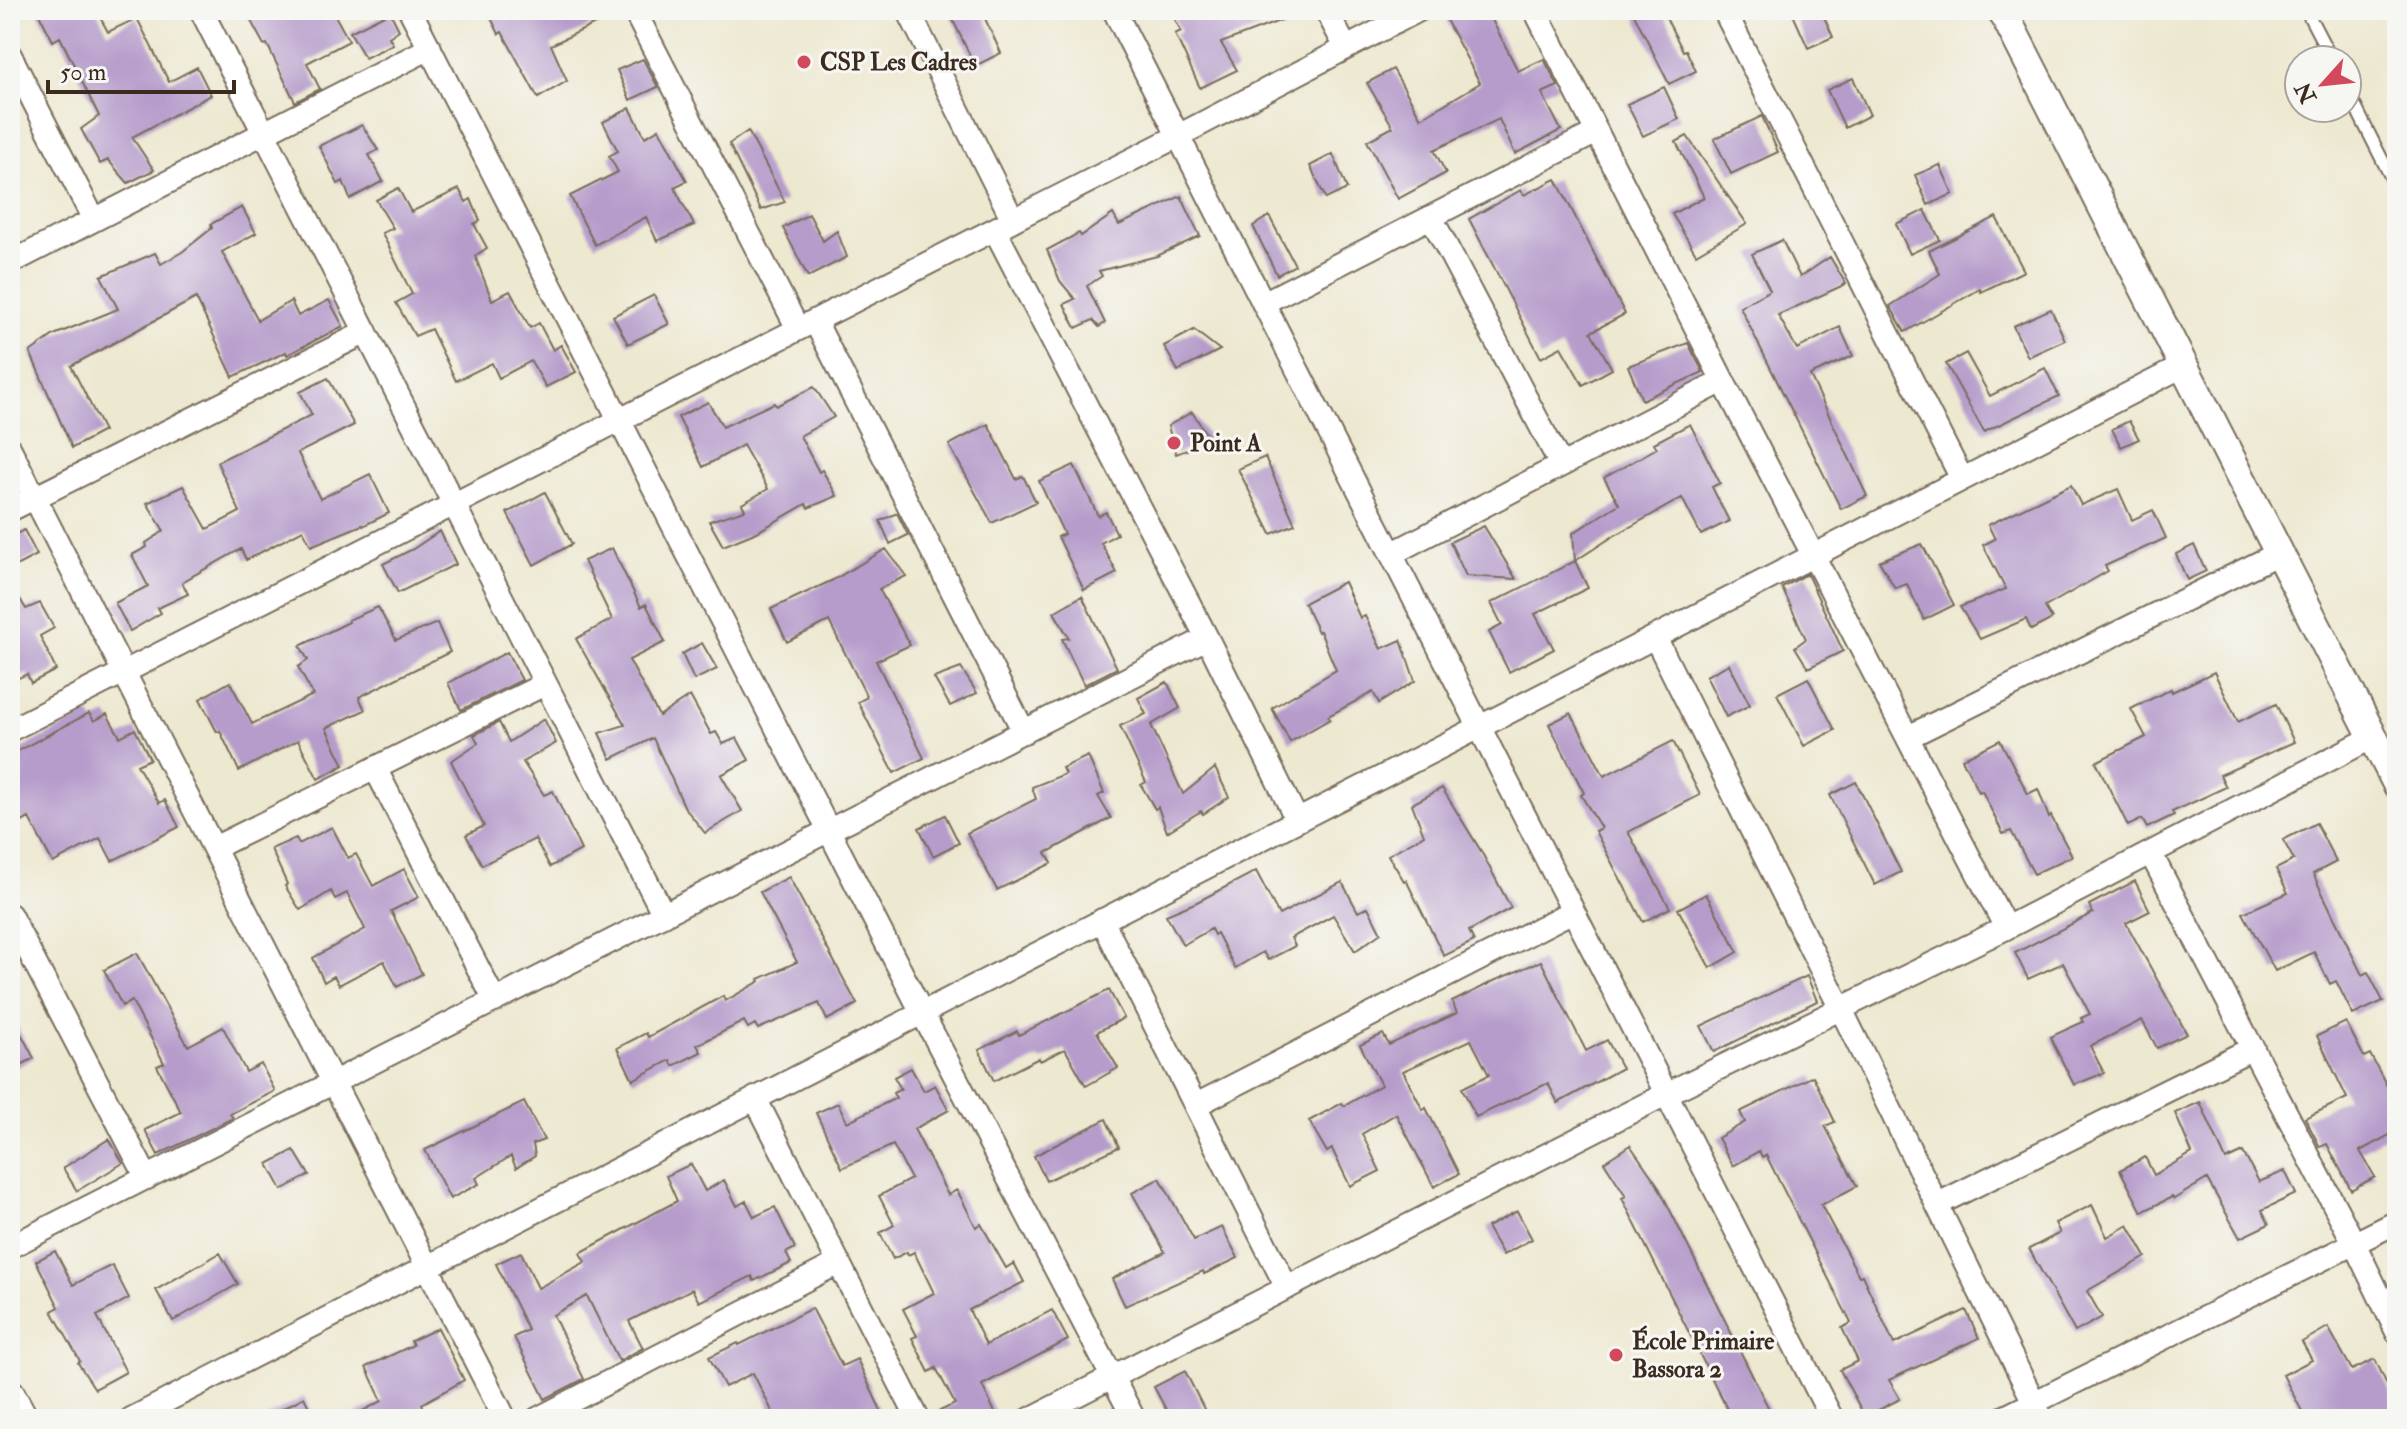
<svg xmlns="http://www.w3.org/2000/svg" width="2407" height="1429" font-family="'IM FELL Double Pica',serif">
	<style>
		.building { fill: #b69ccb }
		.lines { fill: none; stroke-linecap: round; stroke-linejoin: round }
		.service-casing { stroke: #796c5c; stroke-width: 15 }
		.minor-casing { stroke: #796c5c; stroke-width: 26 }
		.tertiary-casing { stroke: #796c5c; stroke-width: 32 }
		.service { stroke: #fff; stroke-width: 11 }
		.minor { stroke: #fff; stroke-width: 22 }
		.tertiary { stroke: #fff; stroke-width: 28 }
		.poi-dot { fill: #d1495b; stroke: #f6f6f2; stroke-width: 3 }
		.labels { text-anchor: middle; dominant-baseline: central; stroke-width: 6; stroke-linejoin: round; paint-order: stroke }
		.poi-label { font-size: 24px; font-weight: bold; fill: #3b2a1e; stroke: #f6f6f2; text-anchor: start }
	</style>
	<rect width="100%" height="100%" fill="#f6f6f2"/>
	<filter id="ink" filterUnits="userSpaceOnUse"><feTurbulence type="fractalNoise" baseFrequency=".0125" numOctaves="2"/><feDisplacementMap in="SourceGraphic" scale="16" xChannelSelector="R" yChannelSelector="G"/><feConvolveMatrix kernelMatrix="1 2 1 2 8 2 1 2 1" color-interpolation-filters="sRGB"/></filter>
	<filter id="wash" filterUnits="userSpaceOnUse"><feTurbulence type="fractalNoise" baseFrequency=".006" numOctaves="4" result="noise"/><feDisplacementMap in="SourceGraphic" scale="32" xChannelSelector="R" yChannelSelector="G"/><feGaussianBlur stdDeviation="1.8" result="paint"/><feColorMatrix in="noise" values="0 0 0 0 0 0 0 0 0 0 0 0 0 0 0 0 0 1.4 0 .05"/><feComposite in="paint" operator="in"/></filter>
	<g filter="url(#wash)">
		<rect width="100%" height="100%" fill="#ede8d0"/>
		<g id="blocks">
			<!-- building -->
			<path class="building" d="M37,10H96L108,32L137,18L169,82L197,67L211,95L132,137L154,170L128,183L108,160L100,164L81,129L99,116L60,37L53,41Z
				M245,10H332L349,41L307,63L320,89L295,102L267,44L264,45Z
				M487,10H620V12L551,45L567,81L538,98L502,32L499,34Z
				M948,10H981L1001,53L975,66Z
				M1170,10H1303V12L1221,43L1237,70L1200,88L1175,34L1181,31Z
				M1471,10H1487L1518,71L1544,59L1558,86L1542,93L1561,130L1515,154L1499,119L1434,150L1446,173L1398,199L1367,141L1393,127L1367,83L1393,69L1421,118L1480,83L1446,20Z
				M1632,10H1662L1683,51L1686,50L1696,71L1669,84Z
				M1791,10H1821L1833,37L1808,48Z
				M390,12L399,30L389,37L393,44L365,58L350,32Z
				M643,59L658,87L630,100L617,70Z
				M1853,78L1870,115L1845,128L1827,90Z
				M1664,87L1679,119L1643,136L1627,104Z
				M630,108L645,137L659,129L687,181L674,187L694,225L657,241L646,217L595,245L570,196L618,172L609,156L618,151L603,122Z
				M1762,116L1778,152L1731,174L1714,139Z
				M362,125L378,150L369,155L383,181L350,199L343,181L338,184L319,146Z
				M748,131L785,202L761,210L729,144Z
				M1687,136L1747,224L1696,254L1672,214L1704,197L1676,142Z
				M1333,154L1347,189L1326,199L1310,166Z
				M1940,165L1953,194L1928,205L1915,175Z
				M1556,179L1625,314L1591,332L1612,369L1583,385L1561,347L1541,358L1469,219L1521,190L1524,195Z
				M398,188L411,212L459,189L466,202L471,199L480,221L474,224L487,248L475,256L492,300L510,291L530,328L539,323L553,350L561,345L576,372L546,387L531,361L499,378L492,363L456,381L431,329L415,336L396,303L412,294L382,233L393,228L376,200Z
				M1181,196L1200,236L1157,256L1099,271L1102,276L1087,286L1105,323L1099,327L1093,320L1076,328L1064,304L1075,299L1060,281L1047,250L1079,233L1081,236L1113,214L1119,225Z
				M242,207L256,233L222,252L258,320L291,301L298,316L329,300L343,326L287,355L286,352L233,377L196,298L71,366L104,431L72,448L30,352L54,335L118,309L101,276L155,253L161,264L182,252L212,228L211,224Z
				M1925,210L1940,240L1910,254L1896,224Z
				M809,214L823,241L837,231L847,257L808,277L783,228Z
				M1269,216L1295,265L1277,275L1253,226Z
				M1996,217L2024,271L1981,292L1980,289L1905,332L1890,306L1940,274L1929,251Z
				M1782,240L1800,277L1830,257L1846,284L1778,315L1797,349L1840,327L1853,356L1810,375L1867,496L1841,509L1740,307L1770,290L1752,254Z
				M654,295L669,324L628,344L613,316Z
				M2051,309L2065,340L2028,357L2013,326Z
				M1194,330L1220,350L1178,371L1164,346Z
				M1688,343L1703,372L1642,400L1628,366Z
				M1966,353L1990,396L2045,368L2059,396L1984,432L1946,364Z
				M328,378L354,425L298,453L320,499L370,474L389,513L363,526L362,525L311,546L303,530L246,560L241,549L182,582L188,594L158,608L161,613L130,631L115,603L148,586L132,555L147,547L146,543L164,531L147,503L183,486L207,529L240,512L217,462L312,415L300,392Z
				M814,387L834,417L800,436L819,472L822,470L837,496L808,508L806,504L757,532L723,546L709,521L745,510L742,504L768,489L743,445L703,467L678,417L708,402L723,427L774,403L776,406Z
				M1192,412L1211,441L1176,454L1168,426Z
				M2129,421L2139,439L2121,447L2112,429Z
				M988,424L1016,479L1023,476L1036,502L992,523L949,445Z
				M1690,424L1720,483L1712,487L1729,521L1701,535L1682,498L1612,537L1575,561L1573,533L1619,504L1604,478L1657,448L1654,443Z
				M1265,457L1295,524L1271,534L1238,469Z
				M1074,465L1098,516L1106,512L1117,534L1101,543L1117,573L1084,590L1058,537L1064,534L1039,481Z
				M2071,485L2081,505L2118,489L2132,520L2153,510L2166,538L2105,566L2108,571L2045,607L2052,619L2031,630L2026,619L1980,639L1960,607L2006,589L1983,545L1995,539L1988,525Z
				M545,492L572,544L534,565L507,513Z
				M897,513L908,535L890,544L880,521Z
				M1484,526L1516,579L1466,576L1450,542Z
				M24,530L37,555L10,569V537Z
				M440,531L456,564L398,593L383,564L413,549Z
				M1922,544L1954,605L1924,620L1907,584L1895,588L1879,561Z
				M2194,545L2206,571L2187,580L2176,554Z
				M612,548L641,607L646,604L665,642L629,660L659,716L690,696L711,734L716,732L723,744L737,738L749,760L721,775L742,811L705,833L685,808L653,738L611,759L599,733L625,725L576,639L612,619L584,561Z
				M886,549L906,576L879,589L910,645L876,661L924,758L894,773L858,702L867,697L829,621L787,642L771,609L833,580Z
				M1575,561L1588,588L1535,614L1554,649L1509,672L1489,632L1502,625L1491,603Z
				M1807,574L1843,651L1808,668L1795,647L1806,639L1782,588Z
				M10,582L26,609L40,603L54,628L40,636L56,670L31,683L27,674L10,682Z
				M1344,582L1360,618L1365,616L1381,649L1401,640L1415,681L1379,703L1373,692L1328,716L1330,719L1290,742L1272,708L1336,670L1320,631L1318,632L1304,603Z
				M1082,596L1117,668L1084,685L1062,639L1069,638L1054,612Z
				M378,607L396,640L437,623L450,652L359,697L365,710L326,728L344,765L318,779L298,740L239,771L220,731L217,732L200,699L230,682L252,724L313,695L298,667L308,660L300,646L349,622L348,620Z
				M702,643L717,669L694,680L682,654Z
				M507,652L522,680L461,710L448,683Z
				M1729,664L1750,705L1726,717L1706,676Z
				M961,668L977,693L950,706L934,678Z
				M2214,672L2238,722L2276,704L2294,742L2220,775L2226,787L2172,812L2174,815L2147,828L2142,819L2128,826L2096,762L2146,737L2131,709L2171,689L2172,692Z
				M1808,678L1835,730L1804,746L1777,694Z
				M1167,682L1180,708L1151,725L1183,794L1215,768L1229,797L1203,814L1201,811L1167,832L1158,807L1155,809L1141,785L1146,782L1120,726L1146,714L1138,698Z
				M89,713L94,721L107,714L120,737L135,729L150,759L137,765L159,803L165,800L179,827L112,861L100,838L53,863L29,818L22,822L10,799V755Z
				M1571,713L1604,776L1673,741L1700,795L1628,832L1670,908L1643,922L1595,831L1601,828L1581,795L1584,793L1549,724Z
				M544,719L556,743L523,762L544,795L553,791L581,850L550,867L535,839L482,865L466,835L484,826L451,761L478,743L474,735L499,722L509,742Z
				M2000,740L2028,794L2038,789L2049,818L2051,816L2072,856L2034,874L2011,831L2003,834L1982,791L1979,792L1962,759Z
				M1088,756L1104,793L1098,796L1111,818L1046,853L1052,863L997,890L967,833L1036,799L1032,787L1065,774L1062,768Z
				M1856,782L1901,872L1875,885L1830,795Z
				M1442,788L1481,851L1511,908L1469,931L1474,941L1444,956L1406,880L1404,881L1388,855L1424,835L1412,804Z
				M945,815L959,843L933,856L919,828Z
				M2316,823L2336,862L2313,874L2362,975L2368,972L2383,1001L2353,1015L2336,981L2330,984L2314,952L2275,971L2243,913L2288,893L2276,869L2294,860L2283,840Z
				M332,827L348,858L356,854L373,886L404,869L419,897L391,911L422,974L397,987L384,961L339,985L334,976L324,982L313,958L365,929L347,893L335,899L331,891L300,910L285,886L287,884L271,849L296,838L299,844Z
				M1256,871L1279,915L1342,882L1358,912L1368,907L1381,933L1355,951L1333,915L1291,938L1295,946L1268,960L1263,952L1235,968L1217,933L1214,935L1211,929L1183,945L1166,915L1197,902Z
				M789,877L857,1004L827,1020L819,1003L758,1029L755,1024L748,1028L744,1021L697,1045L701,1052L673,1066L670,1060L633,1080L617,1048L646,1033L648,1037L723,996L725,1001L760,981L759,979L797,962L760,892Z
				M2135,881L2150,911L2126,923L2187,1034L2157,1048L2142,1020L2090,1046L2104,1073L2074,1085L2050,1037L2083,1022L2081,1018L2090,1014L2063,963L2028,979L2015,953L2093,913L2089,905Z
				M1706,894L1738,952L1710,968L1678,909Z
				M137,953L188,1046L223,1027L246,1072L261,1064L275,1091L230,1114L233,1118L158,1155L145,1130L181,1112L157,1066L164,1063L132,1001L122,1006L104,970Z
				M1541,961L1586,1051L1607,1040L1622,1068L1558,1103L1548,1083L1476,1117L1462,1088L1489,1075L1471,1040L1403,1071L1423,1110L1426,1108L1459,1174L1434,1187L1396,1114L1362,1134L1380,1171L1350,1186L1332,1149L1327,1152L1309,1121L1342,1103L1344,1106L1381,1085L1360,1045L1383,1034L1389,1045L1457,1013L1452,1002L1496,980Z
				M1807,976L1817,1001L1714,1052L1701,1026Z
				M1109,990L1124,1018L1097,1032L1118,1068L1086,1086L1065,1049L1040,1061L1039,1058L994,1081L979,1050L1017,1031L1019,1035Z
				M10,1013L34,1058L10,1071Z
				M2346,1022L2364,1057L2370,1054L2397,1105V1131L2360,1151L2375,1177L2351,1190L2327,1144L2320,1147L2305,1118L2347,1098L2317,1036Z
				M911,1068L924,1091L935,1085L949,1110L914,1129L948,1195L957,1190L976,1227L981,1224L1006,1268L1014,1263L1024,1282L969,1310L986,1345L1052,1310L1068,1340L982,1385L998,1419H932L931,1415L955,1404L936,1368L929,1372L912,1338L917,1336L903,1309L934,1293L914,1252L908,1255L907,1252L893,1259L880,1233L894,1225L879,1196L911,1179L893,1145L842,1168L816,1113L838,1103L847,1122L896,1098L893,1093L901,1089L894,1077Z
				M1813,1076L1835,1122L1825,1126L1857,1186L1821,1205L1859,1276L1862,1275L1894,1344L1966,1310L1979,1338L1889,1380L1900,1399L1865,1417L1840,1370L1858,1361L1842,1328L1851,1323L1766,1155L1762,1157L1759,1151L1733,1166L1718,1138L1745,1122L1740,1112Z
				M524,1102L544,1140L533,1144L535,1156L516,1168L511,1156L476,1178L479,1184L450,1199L425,1150Z
				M2200,1102L2226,1160L2243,1152L2259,1182L2285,1171L2296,1194L2262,1210L2269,1224L2240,1238L2207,1179L2174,1199L2172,1197L2142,1212L2120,1170L2145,1157L2154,1175L2192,1153L2175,1113Z
				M1106,1119L1119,1147L1046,1181L1034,1156Z
				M109,1139L123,1163L77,1191L63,1168Z
				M1630,1145L1657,1184L1774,1419H1732L1622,1198L1626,1196L1604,1162Z
				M294,1150L309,1175L282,1190L268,1164Z
				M691,1164L705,1191L724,1180L737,1206L746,1201L754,1217L775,1207L795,1248L786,1253L791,1263L754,1281L752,1276L699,1302L692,1289L629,1321L643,1348L619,1361L587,1296L553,1315L584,1379L545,1399L514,1337L528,1330L496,1264L521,1252L538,1288L585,1262L580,1253L677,1201L666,1176Z
				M1160,1178L1194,1240L1222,1227L1238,1258L1204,1274L1203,1271L1125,1306L1112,1279L1165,1252L1132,1193Z
				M2092,1205L2107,1237L2128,1225L2146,1257L2087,1291L2102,1317L2075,1332L2029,1249L2060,1233L2055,1223Z
				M1517,1211L1532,1239L1503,1255L1487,1227Z
				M55,1251L73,1285L112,1265L129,1298L97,1316L126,1372L95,1389L78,1363L80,1361L52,1311L59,1307L36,1261Z
				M220,1253L238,1284L173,1321L156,1290Z
				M812,1308L842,1366L857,1359L882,1413L870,1419H776L753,1373L725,1387L709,1357L738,1343L739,1345Z
				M2328,1327L2352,1370L2375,1359L2397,1406V1419H2306L2283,1375L2312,1360L2302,1342Z
				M438,1328L464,1380L422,1404L429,1419H347L382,1401L366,1367L413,1345L411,1341Z
				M1185,1371L1209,1419H1171L1154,1387Z
				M304,1397L315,1419H263Z"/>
		</g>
	</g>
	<g filter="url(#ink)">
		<use href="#blocks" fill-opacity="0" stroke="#796c5c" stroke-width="2"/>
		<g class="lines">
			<defs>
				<path id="service" d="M2306,10L2332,60
					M2347,90L2397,189"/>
				<path id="minor" d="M201,10L664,915
					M410,10L919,1007L1134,1419
					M634,10L798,329
					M908,10L1013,220
					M1114,10L1832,1419
					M1326,10L1346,48
					M1535,10L1723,381L2006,928
					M1724,10L1962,479
					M10,55L94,220
					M1431,217L1561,465
					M995,230L1207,638L1297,820
					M10,263L430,48
					M1263,303L1597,132
					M815,321L1024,732
					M10,449L505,1419
					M10,510L366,332
					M1391,554L1723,381
					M1655,637L1841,1009L2042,1419
					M10,730L1178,136L1419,10
					M1908,737L2279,553
					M375,768L495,1001
					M214,848L545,684
					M2151,854L2354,1243L2397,1332
					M10,915L147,1178
					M1102,920L1287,1288
					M755,1098L918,1419
					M1196,1105L1573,911
					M1938,1204L2253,1048
					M10,1247L1207,638
					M131,1419L2183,366
					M537,1419L838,1263
					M1030,1419L1666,1094L2006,928L2373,737
					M2001,1419L2397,1222"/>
				<path id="tertiary" d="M2002,10L2397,784
					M10,1393L24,1419"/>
			</defs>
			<!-- service casing -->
			<use href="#service" class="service-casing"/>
			<!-- minor casing -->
			<use href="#minor" class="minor-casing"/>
			<!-- tertiary casing -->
			<use href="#tertiary" class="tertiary-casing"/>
			<!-- service -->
			<use href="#service" class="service"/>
			<!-- minor -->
			<use href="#minor" class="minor"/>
			<!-- tertiary -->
			<use href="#tertiary" class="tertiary"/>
		</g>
	</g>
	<!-- markers -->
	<g class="poi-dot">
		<circle cx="804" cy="62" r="8"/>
		<circle cx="1174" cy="443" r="8"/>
		<circle cx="1616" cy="1355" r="8"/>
	</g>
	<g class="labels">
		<!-- poi labels -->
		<g class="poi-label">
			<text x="820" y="62">CSP Les Cadres</text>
			<text x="1190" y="443">Point A</text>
			<text x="1632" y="1341">École Primaire<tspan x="1632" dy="28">Bassora 2</tspan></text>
		</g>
	</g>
	<!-- margin -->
	<rect width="2407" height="1429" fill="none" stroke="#f6f6f2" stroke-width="40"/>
	<!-- north arrow -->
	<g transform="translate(2323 84) rotate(243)"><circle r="38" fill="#f6f6f2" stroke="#aba49d" stroke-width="2"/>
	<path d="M0-6L14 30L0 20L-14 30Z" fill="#d1495b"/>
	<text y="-12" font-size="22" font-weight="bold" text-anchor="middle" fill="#3b2a1e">N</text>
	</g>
	<!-- scale -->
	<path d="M48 80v12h186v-12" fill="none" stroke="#3b2a1e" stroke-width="4"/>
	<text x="60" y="80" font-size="24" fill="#3b2a1e" stroke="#f6f6f2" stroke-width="6" paint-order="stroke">50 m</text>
</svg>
